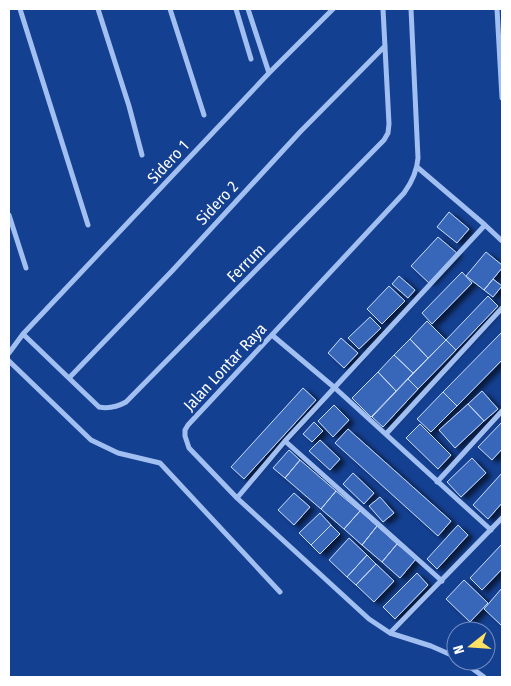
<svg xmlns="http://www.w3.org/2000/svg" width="511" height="686" font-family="'Fira Sans Condensed',sans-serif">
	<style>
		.building { fill: #3866b9; stroke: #c9dcfc; filter: url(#shadow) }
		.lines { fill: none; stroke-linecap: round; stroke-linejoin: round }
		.street { stroke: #a2bff1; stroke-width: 5 }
		.labels { text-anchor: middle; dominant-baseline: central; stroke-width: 5; stroke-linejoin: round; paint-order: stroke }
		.street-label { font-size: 16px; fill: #fff; stroke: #144092 }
	</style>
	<defs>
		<filter id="shadow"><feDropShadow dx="5.5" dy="3" stdDeviation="2.5" flood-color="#0009"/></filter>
	</defs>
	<rect width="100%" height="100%" fill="#144092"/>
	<!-- building -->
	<path class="building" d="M449,212L469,229L457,243L437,227Z
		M438,237L457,253L429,283L411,266Z
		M486,252L502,265V268L484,290L466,276Z
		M462,272L472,283L432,324L422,313Z
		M399,276L415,290L408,298L392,284Z
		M493,279L502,286L493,297L484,290Z
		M389,286L405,301L382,324L367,309Z
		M488,296L498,306L456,350L446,340Z
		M370,317L381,328L359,349L348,338Z
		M427,321L446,340L428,358L410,339Z
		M502,332V360L457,406L443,392Z
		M341,338L358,353L344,368L328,353Z
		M410,339L428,358L413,373L394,355Z
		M446,340L456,350L418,389L408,379Z
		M394,355L413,373L396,391L378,372Z
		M378,372L396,391L371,417L352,398Z
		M408,379L418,389L383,427L372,417Z
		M303,388L316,400L244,479L231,467Z
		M482,391L498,409L484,421L468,404Z
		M443,392L457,406L431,432L417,419Z
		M468,404L484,421L455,448L439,430Z
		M334,405L349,420L333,437L318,421Z
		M314,422L323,431L312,442L303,434Z
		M502,422V449L492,460L478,447Z
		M420,424L451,455L438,469L406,438Z
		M348,429L451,521L438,536L335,443Z
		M320,440L340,459L330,470L309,451Z
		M289,450L300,460L285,478L273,468Z
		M472,458L486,473L461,497L447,482Z
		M300,460L336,491L321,509L285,478Z
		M353,473L374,493L364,504L343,484Z
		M502,473V503L488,519L473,505Z
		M336,491L360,511L344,529L321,509Z
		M294,493L310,507L294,525L278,510Z
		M380,497L394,513L383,522L369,506Z
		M360,511L377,526L362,545L344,529Z
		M320,513L331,525L311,545L299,533Z
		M331,525L340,534L320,554L311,545Z
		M458,525L468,535L437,569L427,559Z
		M377,526L397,544L382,562L362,545Z
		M349,538L367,555L347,577L329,560Z
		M397,544L416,559L400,578L382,562Z
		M502,544V569L482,590L470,578Z
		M367,555L376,564L356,585L347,577Z
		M376,564L394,581L374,602L356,585Z
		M417,573L428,585L395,619L383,607Z
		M464,580L488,603L470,622L446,599Z
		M502,588V623L501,625L484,609Z"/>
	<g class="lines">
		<!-- street -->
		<path class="street" d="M20,9L88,225
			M98,9L129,106L142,155
			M170,9L204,115
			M236,9L251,59
			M248,9L269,73
			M411,9L418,158C417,172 412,182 404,193L188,425L185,430V436L189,448L237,498L369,619L390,633L431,646L456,657
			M497,9L502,98
			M417,167L485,225L502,241
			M9,215L26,268
			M23,334L99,407C109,409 117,407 126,402L384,140L388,133L389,124L383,9
			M272,335L335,388L491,530
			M9,353L23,334L269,73L333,9
			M9,361L91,440L118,453L160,463L280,592
			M69,378L172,271L300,132L385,46
			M386,434L502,308
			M285,441L442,581
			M437,482L502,411
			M237,498L285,441L485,225
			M390,633L502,518
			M462,661L484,677"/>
	</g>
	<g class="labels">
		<!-- street labels -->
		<g class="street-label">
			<text transform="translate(168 162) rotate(-47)">Sidero 1</text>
			<text transform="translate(217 203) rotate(-47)">Sidero 2</text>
			<text transform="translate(246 263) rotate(-45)">Ferrum</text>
			<text transform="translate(225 367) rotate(-47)">Jalan Lontar Raya</text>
		</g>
	</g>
	<!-- border -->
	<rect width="511" height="686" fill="none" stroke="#ffffff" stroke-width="20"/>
	<!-- north arrow -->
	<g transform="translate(471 646) rotate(253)"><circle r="24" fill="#144092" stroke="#728cbe"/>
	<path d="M0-4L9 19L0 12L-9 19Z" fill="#ffe062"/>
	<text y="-8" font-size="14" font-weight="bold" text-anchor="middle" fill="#ffffff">N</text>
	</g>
</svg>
